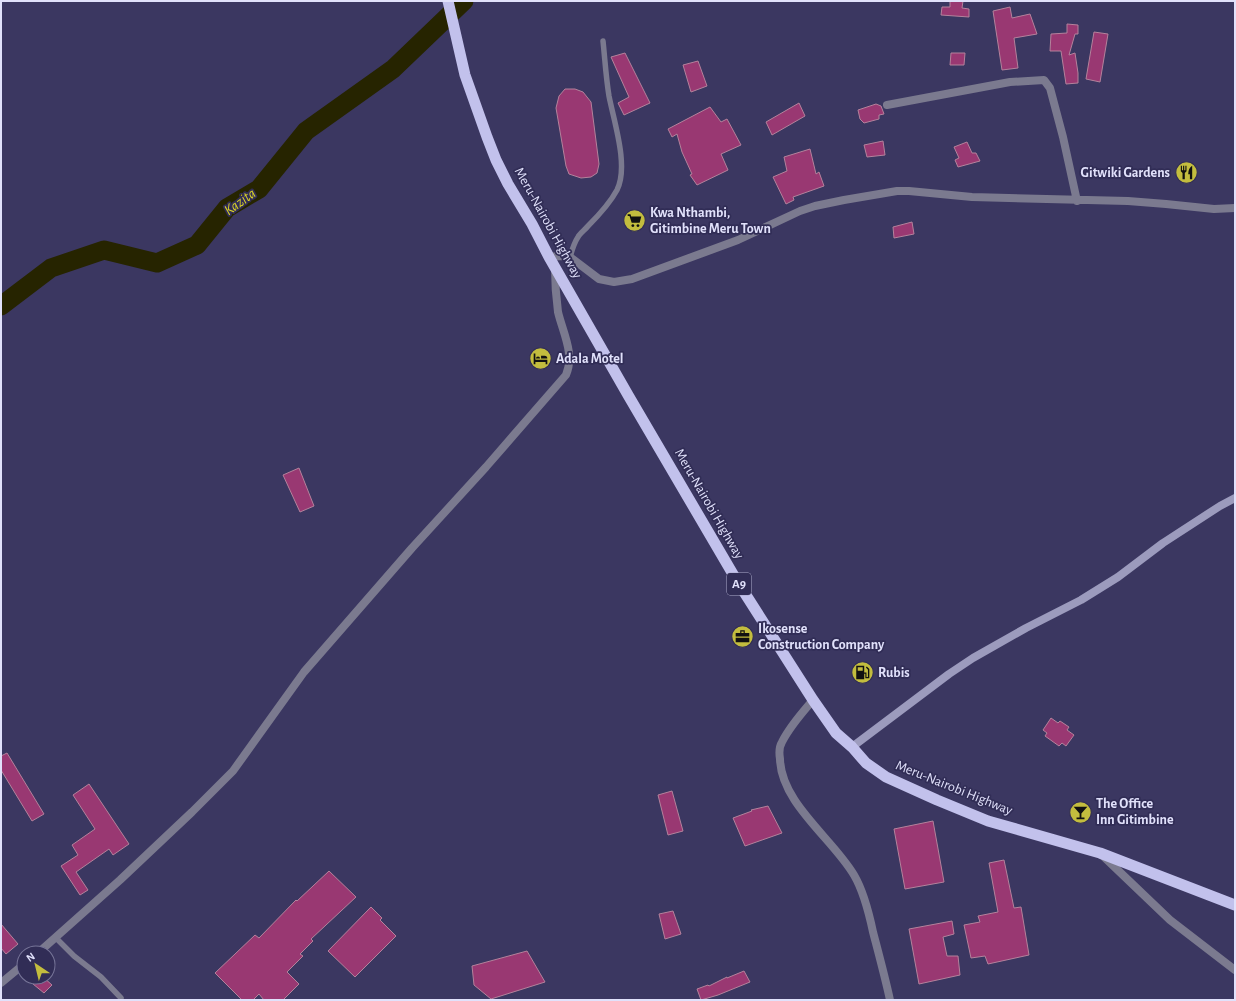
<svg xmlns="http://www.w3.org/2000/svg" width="1236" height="1001" font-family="'Alegreya Sans',sans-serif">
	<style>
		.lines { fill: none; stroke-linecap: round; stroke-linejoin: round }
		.river { stroke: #262400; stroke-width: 19 }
		.building { fill: #993872; stroke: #b4829c }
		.service { stroke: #7b7a8f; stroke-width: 5.5 }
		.minor { stroke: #7b7a8f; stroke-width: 8 }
		.tertiary { stroke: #7b7a8f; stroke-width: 8 }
		.secondary { stroke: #9c9bbd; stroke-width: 8 }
		.trunk { stroke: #c2c1ec; stroke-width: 11 }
		.labels { text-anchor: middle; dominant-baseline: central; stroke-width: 3.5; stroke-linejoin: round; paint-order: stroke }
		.shield { fill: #312d56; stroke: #acabca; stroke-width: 1 }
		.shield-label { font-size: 13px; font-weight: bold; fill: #e1e1fb }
		.poi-label { font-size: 14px; font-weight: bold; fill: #e1e1fb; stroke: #312d56; text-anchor: start }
		.street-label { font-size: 14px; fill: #e1e1fb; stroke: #312d56 }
		.water-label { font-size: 15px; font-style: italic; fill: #ddd526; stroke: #312d56 }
	</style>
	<rect width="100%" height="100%" fill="#3b3761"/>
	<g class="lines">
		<!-- river -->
		<path class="river" d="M1,306L51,268L104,250L157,263L197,245L227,208L259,189L306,131L393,69L464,1"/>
	</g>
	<!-- building -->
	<path class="building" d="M950,1H963L962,8L969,9V17L941,15L942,7H950Z
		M1010,7L1012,18L1030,14L1037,34L1014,38L1018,68L1002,70L993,11Z
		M1067,24L1078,25V34H1075L1069,55L1075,53L1078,73V83L1066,84L1061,51H1050L1051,34L1067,33Z
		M1094,32L1108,34L1100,82L1086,79Z
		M625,53L650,103L624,115L618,103L629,97L611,57Z
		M951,53H965L964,65H950Z
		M698,61L707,86L691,92L683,65Z
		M565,89H575L583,92L591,102L599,164L597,173L591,177L581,178L569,174L566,166L556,108L559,96Z
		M799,103L805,116L772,135L766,122Z
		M876,104L881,106L884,114L879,115V119L864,123L860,119L858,110Z
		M710,107L721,122L727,119L741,145L721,154L728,170L697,185L690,175L692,174L682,152L677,134L672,137L668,129Z
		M883,141L885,155L867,157L864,145Z
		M967,142L972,153H976L980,161L958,167L955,160L959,158L954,147Z
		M810,149L816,174L819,172L824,186L793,197L794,200L786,204L773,177L787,171L784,157Z
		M912,222L914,234L894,238L893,227Z
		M299,468L314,506L300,512L283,475Z
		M1051,718L1058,723L1060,721L1069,727L1067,730L1074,735L1066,746L1062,743L1059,746L1045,736L1047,733L1043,730Z
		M7,753L44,814L32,821L1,770V756Z
		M89,784L129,844L113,855L109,849L76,872L88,890L80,895L61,866L78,855L72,845L95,829L73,795Z
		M672,791L683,831L668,835L658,795Z
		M768,806L782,833L745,846L733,818L752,811L751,810Z
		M933,821L944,882L905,889L894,829Z
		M1004,860L1014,908L1021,907L1029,955L988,964L985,956L971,958L964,925L980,922L978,916L998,912L989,863Z
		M329,871L356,897L311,939L313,941L300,954L303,956L287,972L299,984L283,1000H264L259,994L253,1000H242L215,973L255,935L259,938L296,900L297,901Z
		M371,907L382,918L380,920L396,936L355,977L328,951Z
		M673,911L681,934L665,939L659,914Z
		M952,921L954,934L943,937L947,956H958L960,975L919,984L909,929Z
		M1,924L18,944L6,954L1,948Z
		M527,951L545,982L491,999L474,985L472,966Z
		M744,971L750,982L718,995L701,1000L697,989L708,985L709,986L727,977V978Z
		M39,977H43L52,985L44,993L33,984Z"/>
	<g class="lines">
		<!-- service -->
		<path class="service" d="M570,257C572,250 574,243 578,237C580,233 585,230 588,226C599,215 610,203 617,190C629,166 614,122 609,96C606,78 605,60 603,41
			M56,938L74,956L101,977L121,998"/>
		<!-- minor -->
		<path class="minor" d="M887,105L1010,82L1044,80L1050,88L1063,137L1077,201
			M549,257L559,256L570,257L599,279L614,282L632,279L738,240L800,211L815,206L844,200L897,191H909L972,197L1128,201L1166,204L1214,209L1235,208
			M1102,855L1170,920L1235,970
			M38,953L120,880L192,812L233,771L304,672L412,548L486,467L566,375C575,354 563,333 558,312C556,297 555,283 555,268
			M1,983L24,964"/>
		<!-- tertiary -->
		<path class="tertiary" d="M813,700C802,713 790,726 782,742C779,747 779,753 780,759C781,803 833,839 854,875C864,892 869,913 873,932C879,955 885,977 890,1000"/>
		<!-- secondary -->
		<path class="secondary" d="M852,747L949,674L973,658L1026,628L1081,600L1118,577L1163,543L1220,506L1235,498"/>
		<!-- trunk -->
		<path class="trunk" d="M448,1L465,75L487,137L496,160L508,184L532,224L549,257L628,395L737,581L813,700L836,733L852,747L866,763L886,777L937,800L988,821L1100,853L1235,905"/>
	</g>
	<!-- icons -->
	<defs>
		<symbol id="restaurant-disc" viewBox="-11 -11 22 22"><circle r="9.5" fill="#c3bd3e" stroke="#312d56"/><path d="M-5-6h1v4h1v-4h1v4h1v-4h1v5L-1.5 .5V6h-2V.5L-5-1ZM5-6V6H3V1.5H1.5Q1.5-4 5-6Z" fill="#111"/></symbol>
		<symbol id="supermarket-disc" viewBox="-11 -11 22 22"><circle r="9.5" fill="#c3bd3e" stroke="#312d56"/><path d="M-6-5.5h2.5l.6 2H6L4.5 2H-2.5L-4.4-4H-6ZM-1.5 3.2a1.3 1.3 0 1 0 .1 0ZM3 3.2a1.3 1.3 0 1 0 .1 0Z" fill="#111"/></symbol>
		<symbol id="hotel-disc" viewBox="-11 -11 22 22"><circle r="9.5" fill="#c3bd3e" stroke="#312d56"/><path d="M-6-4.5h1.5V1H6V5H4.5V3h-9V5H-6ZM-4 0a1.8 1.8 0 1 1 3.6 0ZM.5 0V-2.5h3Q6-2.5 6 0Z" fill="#111"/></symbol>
		<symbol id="office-disc" viewBox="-11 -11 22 22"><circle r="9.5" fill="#c3bd3e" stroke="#312d56"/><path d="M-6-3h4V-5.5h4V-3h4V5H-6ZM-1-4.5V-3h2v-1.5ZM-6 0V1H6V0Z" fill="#111"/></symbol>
		<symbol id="fuel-disc" viewBox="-11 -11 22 22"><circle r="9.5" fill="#c3bd3e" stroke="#312d56"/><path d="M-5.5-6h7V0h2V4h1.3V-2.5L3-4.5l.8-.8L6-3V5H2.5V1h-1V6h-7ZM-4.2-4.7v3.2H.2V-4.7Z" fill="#111"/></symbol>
		<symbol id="bar-disc" viewBox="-11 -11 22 22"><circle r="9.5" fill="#c3bd3e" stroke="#312d56"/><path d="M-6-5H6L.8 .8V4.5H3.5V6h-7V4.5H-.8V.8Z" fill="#111"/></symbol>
	</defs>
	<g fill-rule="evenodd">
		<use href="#restaurant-disc" x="1174" y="160" width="25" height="25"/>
		<use href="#supermarket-disc" x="622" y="208" width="25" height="25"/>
		<use href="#hotel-disc" x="528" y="346" width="25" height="25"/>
		<use href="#office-disc" x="730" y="624" width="25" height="25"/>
		<use href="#fuel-disc" x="850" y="660" width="25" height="25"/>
		<use href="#bar-disc" x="1068" y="800" width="25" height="25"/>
	</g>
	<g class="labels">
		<!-- shield labels -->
		<rect class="shield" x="727" y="573" width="24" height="22" rx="3"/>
		<g class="shield-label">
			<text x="739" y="584">A9</text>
		</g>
		<!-- poi labels -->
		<g class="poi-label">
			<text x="1170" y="173" text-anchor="end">Gitwiki Gardens</text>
			<text x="650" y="213">Kwa Nthambi,<tspan x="650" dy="16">Gitimbine Meru Town</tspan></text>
			<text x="556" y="359">Adala Motel</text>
			<text x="758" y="629">Ikosense<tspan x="758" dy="16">Construction Company</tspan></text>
			<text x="878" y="673">Rubis</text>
			<text x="1096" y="804">The Office<tspan x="1096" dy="16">Inn Gitimbine</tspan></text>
		</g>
		<!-- street labels -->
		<g class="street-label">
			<text transform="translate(548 223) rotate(61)">Meru-Nairobi Highway</text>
			<text transform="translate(709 504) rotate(60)">Meru-Nairobi Highway</text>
			<text transform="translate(954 788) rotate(22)">Meru-Nairobi Highway</text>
		</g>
		<!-- water labels -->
		<g class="water-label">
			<text transform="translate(240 202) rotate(-36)">Kazita</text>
		</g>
	</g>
	<!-- border -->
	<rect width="1236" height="1001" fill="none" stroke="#e1e1fb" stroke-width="4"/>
	<!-- north arrow -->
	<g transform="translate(36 965) rotate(325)"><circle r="19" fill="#312d56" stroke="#777598"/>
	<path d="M0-3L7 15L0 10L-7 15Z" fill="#c3bd3e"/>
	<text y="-6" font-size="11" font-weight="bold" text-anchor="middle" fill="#e1e1fb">N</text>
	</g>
</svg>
